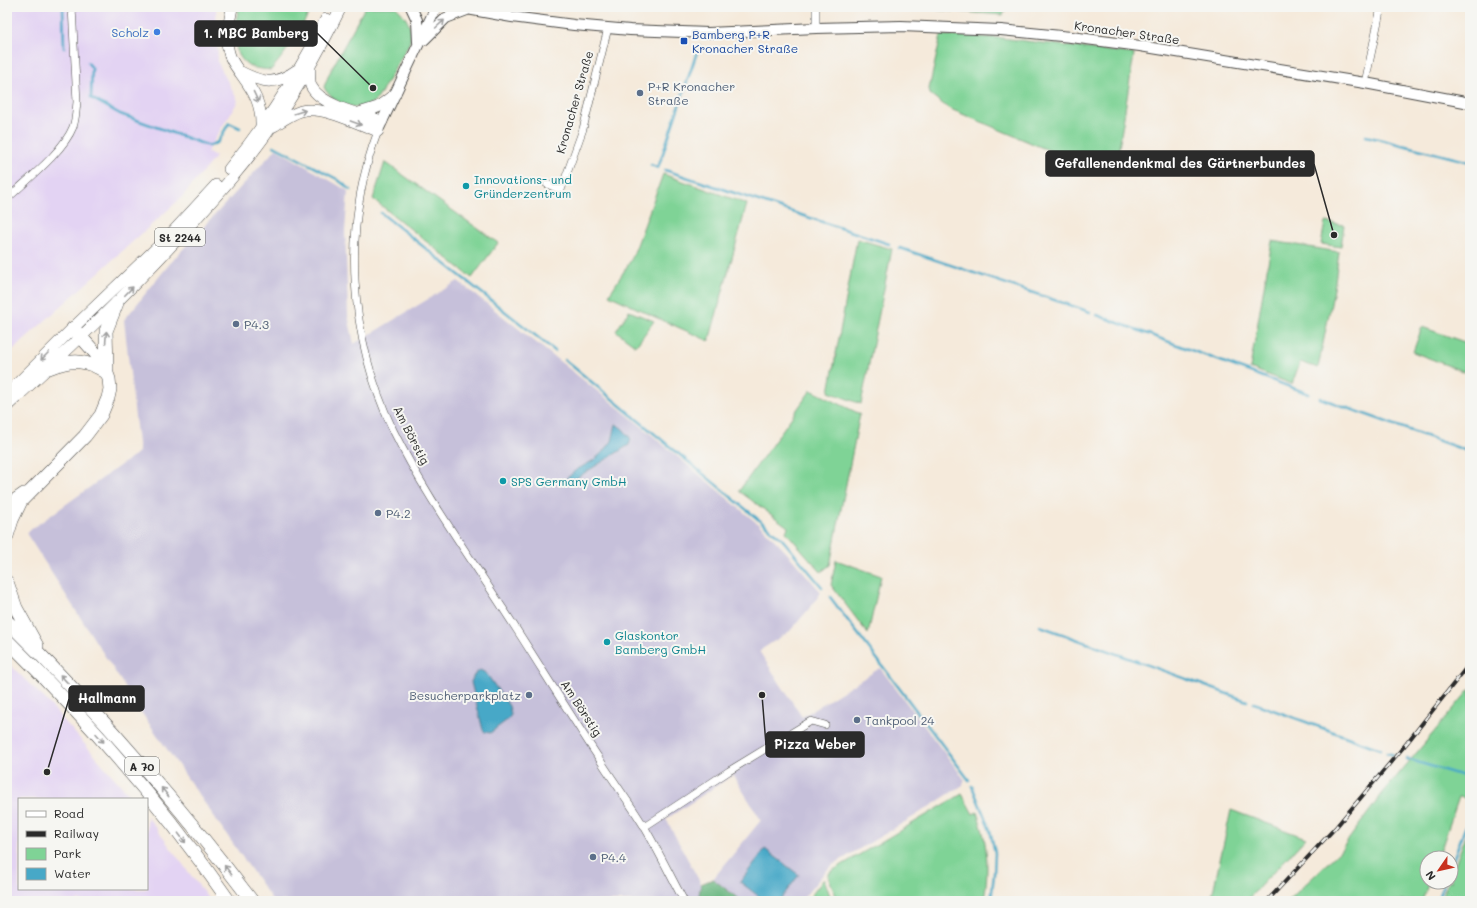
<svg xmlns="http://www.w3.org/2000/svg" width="1477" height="908" font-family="Mali,sans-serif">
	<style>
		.built { fill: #e3d3f3 }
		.industrial { fill: #c6c0da }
		.green { fill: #7fd396; stroke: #557f60 }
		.forest { fill: #67b57f; stroke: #497055 }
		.water { fill: #47a8c7; stroke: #396a79 }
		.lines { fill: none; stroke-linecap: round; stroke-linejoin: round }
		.stream { stroke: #47a8c7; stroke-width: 2.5 }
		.street-casing { stroke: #494845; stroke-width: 8 }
		.secondary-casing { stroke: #494845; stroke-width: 12 }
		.primary-casing { stroke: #494845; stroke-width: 12 }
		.highway-casing { stroke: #494845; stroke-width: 14 }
		.street { stroke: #fff; stroke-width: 7 }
		.secondary { stroke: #fff; stroke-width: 10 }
		.primary { stroke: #fff; stroke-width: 11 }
		.highway { stroke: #fff; stroke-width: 13 }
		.rail-casing { stroke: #2b2b2b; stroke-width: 4 }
		.rail { stroke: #f6f6f2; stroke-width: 2.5; stroke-dasharray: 8; stroke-linecap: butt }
		.oneway { stroke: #a0a0a0 }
		.shop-dot { fill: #3f7fe0; stroke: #f6f6f2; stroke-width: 1.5 }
		.transit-dot { fill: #1a4fb4; stroke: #f6f6f2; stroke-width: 1.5 }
		.service-dot { fill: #5c6f8a; stroke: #f6f6f2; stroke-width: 1.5 }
		.culture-dot { fill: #0f9aa8; stroke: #f6f6f2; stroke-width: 1.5 }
		.labels { text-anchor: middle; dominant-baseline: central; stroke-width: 4; stroke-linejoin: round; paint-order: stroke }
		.shield { fill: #f6f6f2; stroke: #686867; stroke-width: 1 }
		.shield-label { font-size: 11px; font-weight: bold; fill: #2b2b2b }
		.shop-label { font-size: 12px; fill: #366cbe; stroke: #f6f6f2; text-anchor: end }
		.street-label { font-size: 12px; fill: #2b2b2b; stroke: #f6f6f2 }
		.transit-label { font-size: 12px; fill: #164399; stroke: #f6f6f2; text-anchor: start }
		.service-label { font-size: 12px; fill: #4e5e75; stroke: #f6f6f2; text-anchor: start }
		.culture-label { font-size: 12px; fill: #0d838f; stroke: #f6f6f2; text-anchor: start }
		.leader { fill: none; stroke: #2b2b2b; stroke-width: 1.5 }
		.callout-dot { fill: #2b2b2b; stroke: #f6f6f2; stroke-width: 1.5 }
		.callout { fill: #2b2b2b; stroke: #2b2b2b; stroke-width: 1.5 }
		.callout-label { font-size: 13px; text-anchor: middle; font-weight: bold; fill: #fff }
	</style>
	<rect width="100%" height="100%" fill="#f6f6f2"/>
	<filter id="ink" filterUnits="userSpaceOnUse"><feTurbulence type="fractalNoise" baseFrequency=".025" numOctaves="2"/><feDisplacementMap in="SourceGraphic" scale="8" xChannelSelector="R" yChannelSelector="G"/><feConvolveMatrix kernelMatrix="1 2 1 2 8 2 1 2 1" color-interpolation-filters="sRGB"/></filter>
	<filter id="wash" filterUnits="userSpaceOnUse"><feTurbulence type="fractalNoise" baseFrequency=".012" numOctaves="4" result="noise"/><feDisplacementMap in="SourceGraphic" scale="16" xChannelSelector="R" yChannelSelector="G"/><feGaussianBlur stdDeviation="0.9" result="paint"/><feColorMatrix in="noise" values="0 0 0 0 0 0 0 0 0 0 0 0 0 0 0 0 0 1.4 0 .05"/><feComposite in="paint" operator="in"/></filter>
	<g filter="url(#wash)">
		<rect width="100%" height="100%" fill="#f5eadb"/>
		<!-- built -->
		<path class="built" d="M7,7H216L218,63L238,101L207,152L216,156L180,199L7,355Z
			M7,662L45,699L133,799H19V889H147V816L210,901H7Z"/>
		<!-- industrial -->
		<path class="industrial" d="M276,149L348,191L345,231L348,315L354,344L458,281L630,417L764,529L787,553L821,592L813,604L790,631L759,651L802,717L880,668L965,780L963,785L913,817L834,864L824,873L801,901H741L713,879L761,820L733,775L666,819L701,884L698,901H273L139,709L26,533L139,452L124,320L172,261Z"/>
		<!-- green -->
		<path class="green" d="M239,7H312C301,29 287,52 271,70C265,69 257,69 252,67C229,56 234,28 239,7Z
			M365,7H396C407,18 414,28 409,44L378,98C373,103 366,107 358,107C347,108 328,98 324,87L329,74Z
			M939,7H1006L1003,15L938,10Z
			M941,35L1001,38L1134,54L1115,173L1043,148L948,108L930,94L929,89Z
			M385,162L498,243L472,278L373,199Z
			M663,174L747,204L709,341L653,316L609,295L631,260L637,245Z
			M1325,222L1344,225L1341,247L1321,244Z
			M857,239L892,249L861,404L829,392Z
			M1272,241L1339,252L1334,289L1318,368L1300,362L1292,384L1250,368Z
			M629,311L654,321L636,346L616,331Z
			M1422,327L1470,344V374L1413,352Z
			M811,390L860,414L830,565L821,572L786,532L788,527L739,491Z
			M836,560L881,576L868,634L831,585Z
			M1470,689V785L1466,798L1459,797L1438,858H1427V882H1429L1422,901H1288L1340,851L1382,794Z
			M962,794L973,814L977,812C988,843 989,869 984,901H838L828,876L830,872Z
			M1231,810L1306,838L1246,901H1211Z
			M1470,825V901H1440L1448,882H1451V875Z
			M824,879L832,901H807Z"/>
		<!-- forest -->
		<path class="forest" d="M713,879L741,901H698L701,884Z"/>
		<!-- water -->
		<path class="water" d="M616,424L623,429L631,439L629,445L567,484L565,480L576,470L594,460L604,451L612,441Z
			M480,670L486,673L509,706L511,715L507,720L490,733L485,732L483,730L471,682L474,675Z
			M765,849L799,875L779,901H765L740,882Z"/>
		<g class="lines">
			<!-- stream -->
			<path class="stream" d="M63,7L64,48
				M88,63L92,68L91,98L120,114L209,146L218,142L229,123L240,128
				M1366,136L1470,162
				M274,146L337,179L351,190
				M651,165L658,168L699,46
				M665,170L889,244
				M381,213L555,351
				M900,248L1090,312
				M1097,315L1309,394
				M565,360L782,539L822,587
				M1320,398L1470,452
				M830,597L969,780
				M1040,626L1247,701
				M1254,703L1380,749
				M1387,753L1394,755
				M1407,759L1470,778
				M972,786L990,830L995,853L994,874L991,901
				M1451,865L1470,815
				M1437,901L1444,882"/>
		</g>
	</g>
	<g filter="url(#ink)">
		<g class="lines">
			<defs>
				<path id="street" d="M816,28V7
					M1365,83L1381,7
					M378,131C341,228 349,337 393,430C424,493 466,551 504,610C537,661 569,713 602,763C616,785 632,806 645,828C659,852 671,877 684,901
					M547,184L561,190L583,129L608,28
					M7,199C27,180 63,152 73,127C76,119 76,110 77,102L72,7
					M644,827L729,771L811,721L825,725"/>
				<path id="secondary" d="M411,7L417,20L418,42
					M456,7L512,17L574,25L630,30L708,33L816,28L901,26L1001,30L1071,37L1140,46L1365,83L1470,103
					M424,40L446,18L467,10
					M379,128L436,7"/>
				<path id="primary" d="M232,7C230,22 224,38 229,53C231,61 236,67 241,74C254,92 262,104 261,128
					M310,68C310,74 309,81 311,86C321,106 363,115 382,121
					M241,72C264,84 276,85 297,70
					M359,113L378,107L395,94
					M274,126C283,120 291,114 301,111C322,105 358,124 378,131
					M229,169C267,123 300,72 326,19
					M7,394L73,328L168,237L216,185
					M7,406C71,347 134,288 192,223C219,193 246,163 269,130C297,91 320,50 341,7"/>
				<path id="highway" d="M49,368C71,359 87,359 107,373
					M107,369L106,331L117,303
					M7,506L24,494
					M7,536L12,520L21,501L85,436L101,415L108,398L110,389L109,379L103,363L98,356L73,328
					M7,582L16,608L37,646
					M7,621C95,708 177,802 252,901
					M7,640C88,720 164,807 229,901"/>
			</defs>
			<!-- street casing -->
			<use href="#street" class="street-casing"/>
			<!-- secondary casing -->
			<use href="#secondary" class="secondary-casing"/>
			<!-- primary casing -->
			<use href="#primary" class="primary-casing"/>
			<!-- highway casing -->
			<use href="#highway" class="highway-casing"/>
			<!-- street -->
			<use href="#street" class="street"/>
			<!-- secondary -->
			<use href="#secondary" class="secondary"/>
			<!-- primary -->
			<use href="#primary" class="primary"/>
			<!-- highway -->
			<use href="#highway" class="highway"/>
			<defs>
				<path id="rail" d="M1267,901L1336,827L1406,744L1470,663"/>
			</defs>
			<!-- rail casing -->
			<use href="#rail" class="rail-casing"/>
			<!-- rail -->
			<use href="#rail" class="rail"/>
		</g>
		<!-- one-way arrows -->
		<defs><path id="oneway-shaft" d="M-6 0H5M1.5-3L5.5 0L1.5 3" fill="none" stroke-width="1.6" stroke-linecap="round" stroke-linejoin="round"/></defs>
		<g class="oneway">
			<use href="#oneway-shaft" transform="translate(440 24) rotate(-42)"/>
			<use href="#oneway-shaft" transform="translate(256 97) rotate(65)"/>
			<use href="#oneway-shaft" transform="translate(300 112) rotate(-17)"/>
			<use href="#oneway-shaft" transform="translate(356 123) rotate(20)"/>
			<use href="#oneway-shaft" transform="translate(129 291) rotate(-46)"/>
			<use href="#oneway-shaft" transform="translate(106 337) rotate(-86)"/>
			<use href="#oneway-shaft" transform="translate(45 356) rotate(135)"/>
			<use href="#oneway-shaft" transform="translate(64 679) rotate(-133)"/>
			<use href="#oneway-shaft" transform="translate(100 738) rotate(48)"/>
			<use href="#oneway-shaft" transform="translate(165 792) rotate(-129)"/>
			<use href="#oneway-shaft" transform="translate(182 838) rotate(53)"/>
			<use href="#oneway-shaft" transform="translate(228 870) rotate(-128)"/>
		</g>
	</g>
	<!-- markers -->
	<circle class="shop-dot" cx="157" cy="32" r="4"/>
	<rect class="transit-dot" x="680" y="37" width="8" height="8" rx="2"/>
	<g class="service-dot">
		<circle cx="640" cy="93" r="4"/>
		<circle cx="236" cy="324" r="4"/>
		<circle cx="378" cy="513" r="4"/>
		<circle cx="529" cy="695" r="4"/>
		<circle cx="857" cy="720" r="4"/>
		<circle cx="593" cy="857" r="4"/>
	</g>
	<g class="culture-dot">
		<circle cx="466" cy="186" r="4"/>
		<circle cx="503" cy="481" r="4"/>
		<circle cx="607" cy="642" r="4"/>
	</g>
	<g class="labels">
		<!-- shield labels -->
		<g class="shield">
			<rect x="155" y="228" width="50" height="18" rx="3"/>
			<rect x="125" y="757" width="34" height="18" rx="3"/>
		</g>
		<g class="shield-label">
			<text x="180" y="237">St 2244</text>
			<text x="142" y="766">A 70</text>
		</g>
		<!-- shop labels -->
		<g class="shop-label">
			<text x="149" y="32">Scholz</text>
		</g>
		<!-- street labels -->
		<g class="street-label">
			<text transform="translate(1127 32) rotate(8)">Kronacher Straße</text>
			<text transform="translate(574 102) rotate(-74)">Kronacher Straße</text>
			<text transform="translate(412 435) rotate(63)">Am Börstig</text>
			<text transform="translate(582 708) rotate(57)">Am Börstig</text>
		</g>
		<!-- transit labels -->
		<g class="transit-label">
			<text x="692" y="34">Bamberg P+R<tspan x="692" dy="14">Kronacher Straße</tspan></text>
		</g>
		<!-- service labels -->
		<g class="service-label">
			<text x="648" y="86">P+R Kronacher<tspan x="648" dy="14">Straße</tspan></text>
			<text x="244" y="324">P4.3</text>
			<text x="386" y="513">P4.2</text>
			<text x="521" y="695" text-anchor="end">Besucherparkplatz</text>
			<text x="865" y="720">Tankpool 24</text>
			<text x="601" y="857">P4.4</text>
		</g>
		<!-- culture labels -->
		<g class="culture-label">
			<text x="474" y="179">Innovations- und<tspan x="474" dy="14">Gründerzentrum</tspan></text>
			<text x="511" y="481">SPS Germany GmbH</text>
			<text x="615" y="635">Glaskontor<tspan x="615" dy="14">Bamberg GmbH</tspan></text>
		</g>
	</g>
	<!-- callouts -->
	<path class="leader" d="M373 88L317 33M1334 235L1314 164M47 772L69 699M762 695L766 745"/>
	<g class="callout-dot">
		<circle cx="373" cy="88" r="4"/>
		<circle cx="1334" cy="235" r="4"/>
		<circle cx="47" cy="772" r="4"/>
		<circle cx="762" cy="695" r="4"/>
	</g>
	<g class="callout">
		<rect x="195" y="21" width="122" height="25" rx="4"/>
		<rect x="1046" y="151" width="268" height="25" rx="4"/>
		<rect x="69" y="686" width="75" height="25" rx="4"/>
		<rect x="766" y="732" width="98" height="25" rx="4"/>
	</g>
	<g class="callout-label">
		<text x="256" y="38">1. MBC Bamberg</text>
		<text x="1180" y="168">Gefallenendenkmal des Gärtnerbundes</text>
		<text x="107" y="703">Hallmann</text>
		<text x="815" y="749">Pizza Weber</text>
	</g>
	<!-- margin -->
	<rect width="1477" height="908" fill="none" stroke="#f6f6f2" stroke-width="24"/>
	<!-- legend -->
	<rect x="18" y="798" width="130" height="92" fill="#f6f6f2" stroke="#a5a5a2"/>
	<rect x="26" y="811" width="20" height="6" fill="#ffffff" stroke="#a5a5a2"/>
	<text x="54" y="818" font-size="12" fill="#2b2b2b">Road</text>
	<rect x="26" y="831" width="20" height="6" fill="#2b2b2b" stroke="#a5a5a2"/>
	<text x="54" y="838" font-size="12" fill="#2b2b2b">Railway</text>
	<rect x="26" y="848" width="20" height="12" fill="#7fd396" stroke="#a5a5a2"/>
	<text x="54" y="858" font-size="12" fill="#2b2b2b">Park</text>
	<rect x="26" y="868" width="20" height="12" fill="#47a8c7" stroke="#a5a5a2"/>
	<text x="54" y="878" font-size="12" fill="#2b2b2b">Water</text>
	<!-- north arrow -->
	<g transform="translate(1439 870) rotate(236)"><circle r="19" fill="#f6f6f2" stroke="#a5a5a2"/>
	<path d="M0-3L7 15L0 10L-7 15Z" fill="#c8321e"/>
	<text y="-6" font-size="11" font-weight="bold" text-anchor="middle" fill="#2b2b2b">N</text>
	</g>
</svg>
